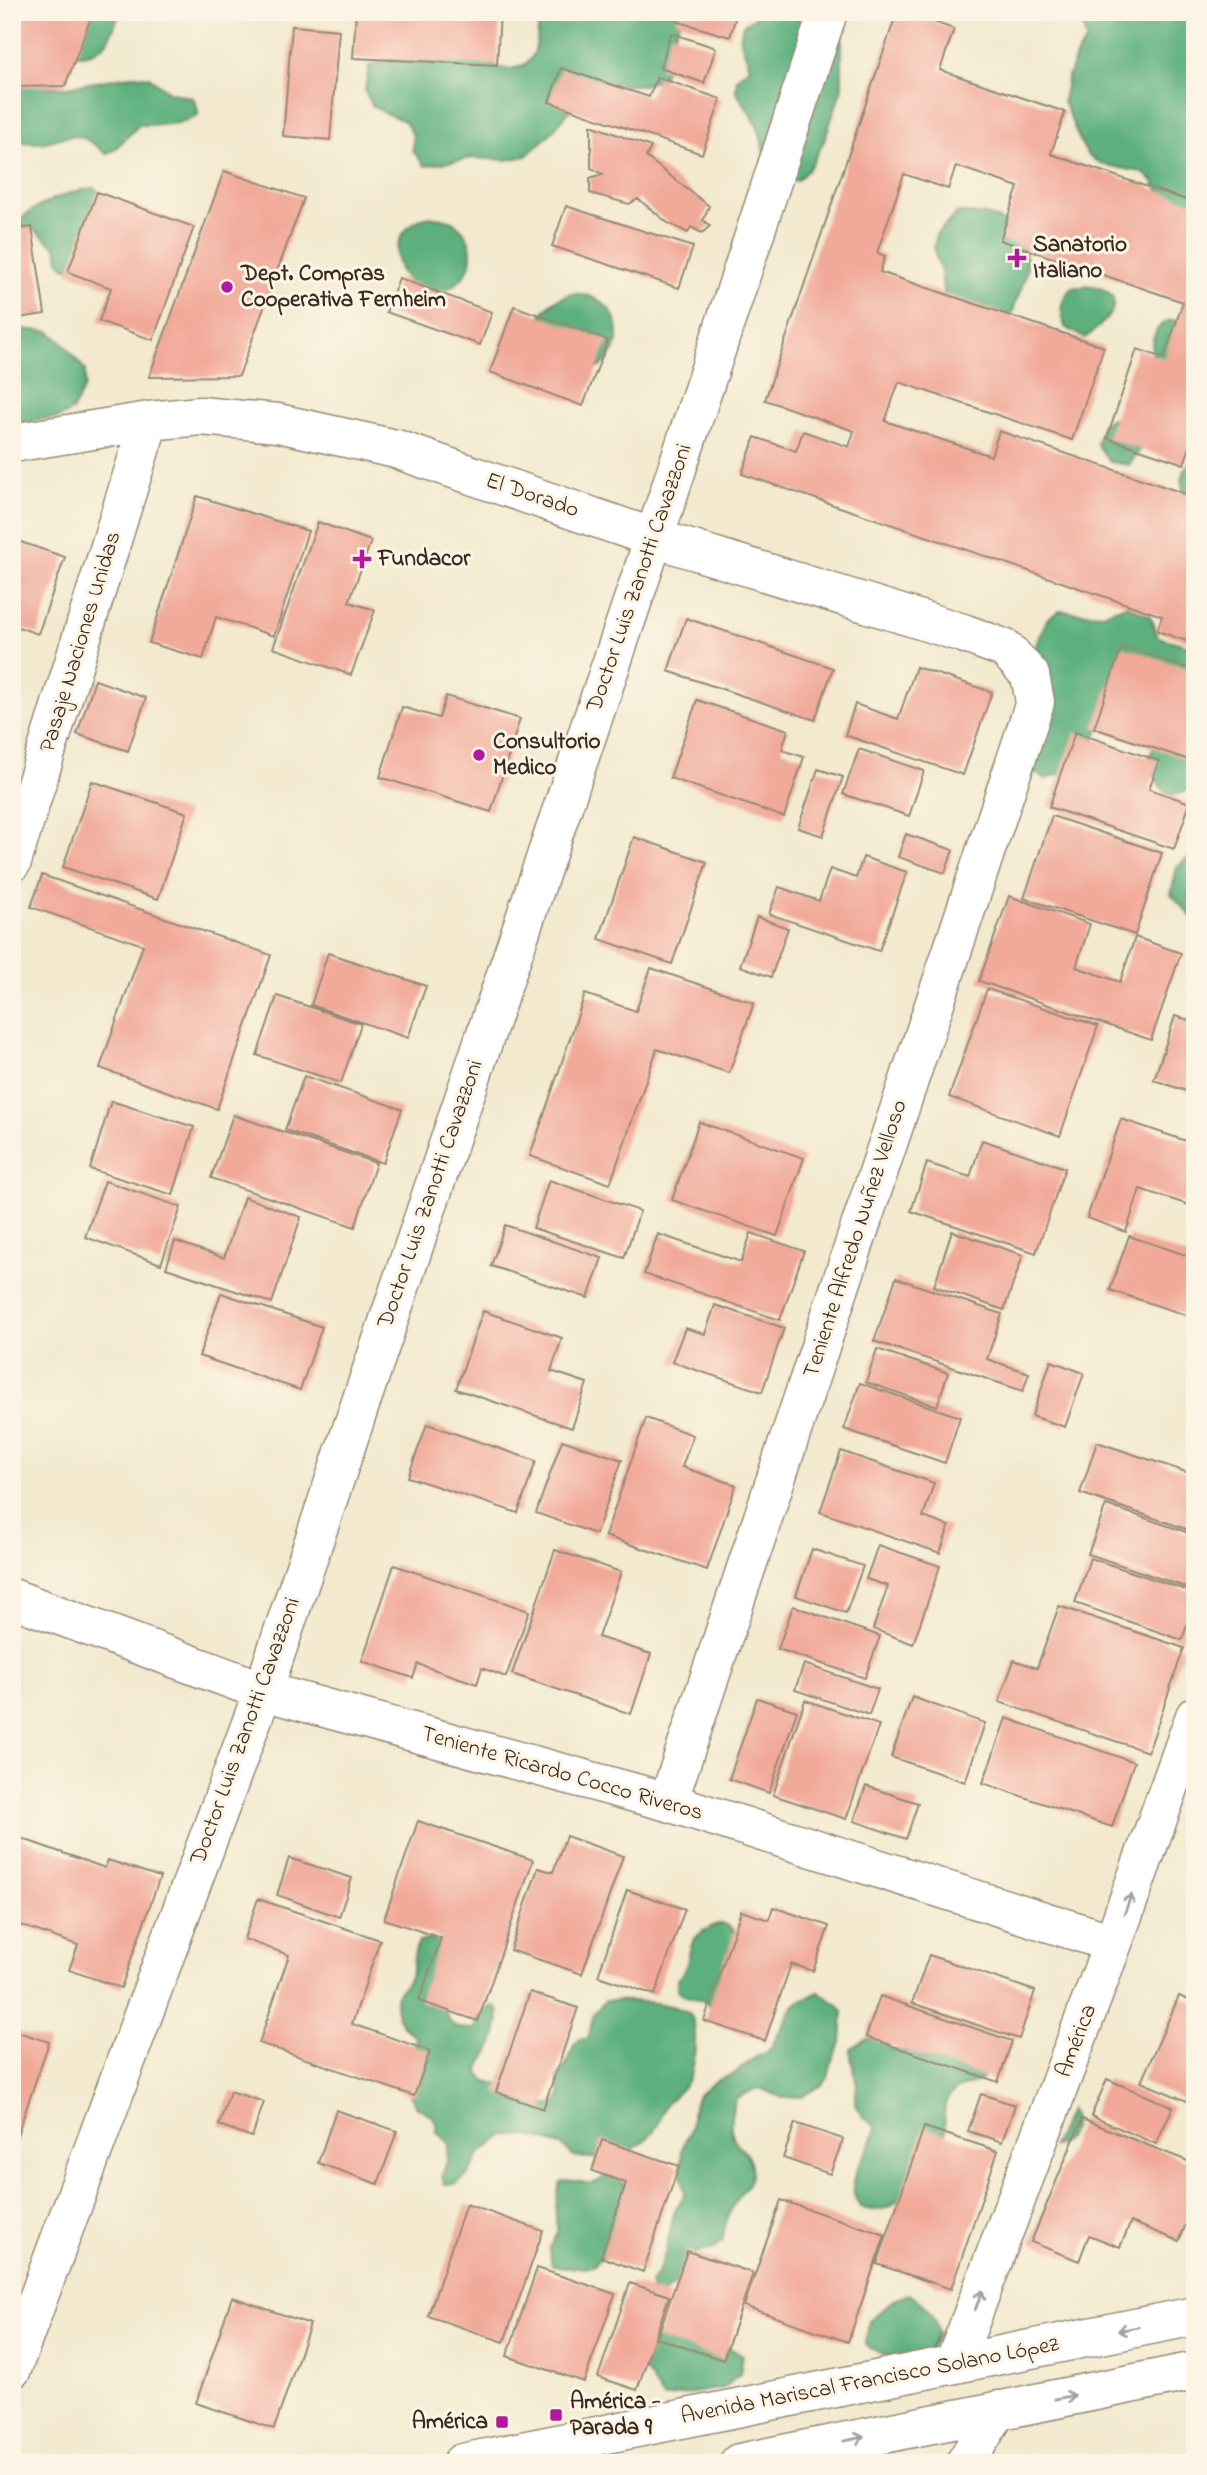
<svg xmlns="http://www.w3.org/2000/svg" width="1207" height="2475" font-family="'Indie Flower',sans-serif">
	<style>
		.forest { fill: #5db07e; stroke: #4c6d4e; stroke-width: 2 }
		.building { fill: #f1a999 }
		.lines { fill: none; stroke-linecap: round; stroke-linejoin: round }
		.minor-casing { stroke: #968a76; stroke-width: 41 }
		.highway-casing { stroke: #968a76; stroke-width: 41 }
		.minor { stroke: #fff; stroke-width: 38 }
		.highway { stroke: #fff; stroke-width: 38 }
		.oneway { stroke: #a79f9a }
		.poi-dot { fill: #b5179e; stroke: #fcf5e5; stroke-width: 2.5 }
		.labels { text-anchor: middle; dominant-baseline: central; stroke-width: 6; stroke-linejoin: round; paint-order: stroke }
		.poi-label { font-size: 23px; font-weight: bold; fill: #3b2a1e; stroke: #fcf5e5; text-anchor: start }
		.street-label { font-size: 23px; fill: #3b2a1e; stroke: #fcf5e5 }
	</style>
	<rect width="100%" height="100%" fill="#fcf5e5"/>
	<filter id="ink" filterUnits="userSpaceOnUse"><feTurbulence type="fractalNoise" baseFrequency=".0143" numOctaves="2"/><feDisplacementMap in="SourceGraphic" scale="14" xChannelSelector="R" yChannelSelector="G"/><feConvolveMatrix kernelMatrix="1 2 1 2 8 2 1 2 1" color-interpolation-filters="sRGB"/></filter>
	<filter id="wash" filterUnits="userSpaceOnUse"><feTurbulence type="fractalNoise" baseFrequency=".00686" numOctaves="4" result="noise"/><feDisplacementMap in="SourceGraphic" scale="28" xChannelSelector="R" yChannelSelector="G"/><feGaussianBlur stdDeviation="1.57" result="paint"/><feColorMatrix in="noise" values="0 0 0 0 0 0 0 0 0 0 0 0 0 0 0 0 0 1.4 0 .05"/><feComposite in="paint" operator="in"/></filter>
	<g filter="url(#wash)">
		<rect width="100%" height="100%" fill="#f2e9ce"/>
		<!-- forest -->
		<path class="forest" d="M50,12H120C110,37 107,55 75,55Z
			M541,12H683L670,47L663,76L644,85H626L608,81L590,86L549,135L526,156L507,160L472,158L425,166L413,151V135L405,121L385,113L372,105L365,91L369,66C399,59 439,49 471,57C483,60 494,67 506,69C517,70 529,64 533,55C540,42 536,26 541,12Z
			M763,12H828L842,37V88L824,141L808,170L796,181L765,166C762,129 757,122 736,92L737,78L750,67L740,39L743,25Z
			M1075,12H1195V206L1160,192L1153,181L1142,172L1101,164L1088,155L1081,143L1063,101L1068,76L1078,52L1087,41L1079,13Z
			M135,75L149,77L169,92L193,98L197,107L198,115C179,127 161,124 139,125L114,150L106,154C66,117 63,149 24,142L12,125V82L61,88Z
			M94,188L102,195L77,267L66,268L59,260L57,248L36,231L25,230L19,221C35,205 71,190 94,188Z
			M957,213C984,213 1004,214 1018,239C1023,247 1028,255 1027,265C1027,281 1016,296 1013,312L1004,318L953,301L943,291L941,272L934,250L936,235Z
			M397 254a37 37 0 1 1 74 0a37 37 0 1 1-74 0Z
			M1094,286C1134,297 1104,324 1085,338L1065,327C1060,309 1059,304 1071,288Z
			M575,293C626,298 634,356 586,374L536,326C544,306 555,298 575,293Z
			M1171,320L1186,323L1180,365L1154,358C1149,343 1154,325 1171,320Z
			M15,328L50,332L63,343L85,370V386L72,411L58,418L40,419L12,426V330Z
			M1110,419L1124,420L1142,447L1129,465L1110,462L1097,444L1102,425Z
			M1195,455V510L1187,507C1180,484 1178,475 1195,455Z
			M1126,605L1150,616L1158,637L1189,646L1195,651V674L1100,728L1081,765L1046,779L1033,772L1027,751L1030,666L1038,639L1048,618L1060,611L1102,614Z
			M1166,733L1195,759V787C1183,793 1169,801 1160,786C1158,783 1158,779 1156,776C1152,770 1148,769 1148,761C1149,750 1159,742 1166,733Z
			M1195,852V921L1171,894L1177,867Z
			M718,1924C733,1924 735,1933 741,1945L716,2010L702,2000L683,1995L677,1990V1980C699,1957 676,1940 718,1924Z
			M430,1939L449,1944C447,1965 437,2008 451,2023C457,2029 467,2029 474,2029C483,2019 480,2008 495,2006L499,2013C499,2025 495,2043 488,2053C483,2061 479,2064 479,2074L486,2081L511,2088L549,2106L557,2102L561,2095L557,2078L568,2061L574,2045L579,2039H588L594,2013L605,2001C626,2000 672,2001 689,2014C699,2022 695,2070 688,2081C682,2089 673,2096 666,2104C662,2109 661,2117 658,2124C654,2132 644,2141 636,2147C618,2160 595,2159 574,2157L561,2145L545,2140L529,2136L504,2135L480,2153L469,2174L455,2184H445L442,2176L447,2161L449,2144L437,2132L436,2122L431,2115L417,2107L404,2084L416,2039C413,2032 410,2033 405,2028C398,2021 393,2006 396,1997C400,1988 408,1983 411,1974C415,1962 412,1952 419,1942Z
			M819,1992L838,2005L843,2012L841,2043L832,2060L828,2078L822,2085L803,2096L783,2098L762,2089L754,2090L736,2098C732,2108 728,2126 733,2136C739,2151 754,2154 751,2175C750,2185 742,2190 737,2198C730,2211 723,2226 723,2240L714,2249L693,2253L677,2282L660,2296L652,2295L651,2283C666,2264 668,2237 674,2214C676,2207 682,2201 685,2194L681,2173L682,2149L691,2129L693,2107L698,2095L716,2081L734,2074L754,2058L764,2054L771,2048L793,2007L800,2001Z
			M873,2038L885,2042L889,2049L899,2051L981,2054L983,2078C972,2087 954,2085 947,2100C940,2113 948,2130 945,2143C943,2150 898,2202 891,2206C882,2211 870,2211 860,2207C839,2175 872,2156 876,2127L863,2117L855,2102L857,2085L851,2059V2049L865,2039Z
			M1070,2108C1079,2124 1070,2142 1052,2147Z
			M605,2176L619,2179L627,2188L608,2257L599,2259L593,2266L563,2268L552,2265L549,2249L558,2231C554,2218 556,2195 561,2182C580,2176 588,2192 605,2176Z
			M909,2294C927,2305 933,2314 939,2333L923,2360C903,2361 882,2356 866,2345L869,2321L893,2300Z
			M663,2332L715,2341L743,2355L740,2374L723,2388L663,2398L644,2370L649,2347Z"/>
		<g id="blocks">
			<!-- building -->
			<path class="building" d="M12,12H93L65,86L12,87Z
				M356,12H500L497,65L353,58Z
				M679,12H737L730,37L676,21Z
				M897,12H905L954,29L940,70L1065,112L1051,154L1195,203V433L1184,464L1107,438L1137,349L1164,358L1183,302L1000,240L1018,187L956,166L948,189L904,174L877,253L885,256L880,272L1104,347L1072,440L899,382L885,421L991,456L999,431L1195,497V644L1157,631L1162,616L742,474L755,437L796,451L803,431L849,447L854,431L765,400Z
				M292,26L339,30L330,140L283,136Z
				M671,33L716,48L704,83L660,68Z
				M561,68L649,97L657,77L721,99L702,154L549,102Z
				M591,125L651,147L646,157L709,206L703,220L710,226L702,233L691,227L688,233L668,223L638,199L629,204L590,193V178L603,174L591,168Z
				M224,171L304,198L239,376L149,377Z
				M97,192L194,227L153,340L99,321L111,288L68,272Z
				M566,206L693,247L679,288L552,246Z
				M32,227L45,314L12,319V230Z
				M399,278L492,312L480,345L386,312Z
				M514,306L608,340L583,406L490,372Z
				M197,496L308,531L274,636L216,617L203,659L149,643Z
				M318,522L371,541L349,602L375,610L351,675L273,648Z
				M12,539L65,557L38,634L12,625Z
				M686,618L833,668L815,720L668,671Z
				M1122,646L1195,671V762L1094,728Z
				M916,667L992,692L963,775L845,735L855,704L898,719Z
				M95,680L146,698L128,751L77,734Z
				M446,696L520,719L491,812L380,777L402,707L439,718Z
				M697,700L788,730L782,750L804,757L784,817L670,778Z
				M1075,732L1159,761L1149,789L1190,803L1174,849L1049,807Z
				M859,749L924,771L909,816L843,794Z
				M818,769L843,777L823,836L798,828Z
				M92,781L187,813L158,899L63,867Z
				M1052,816L1162,853L1135,935L1024,898Z
				M906,834L953,850L945,873L898,857Z
				M634,837L707,862L672,964L599,939Z
				M863,857L907,872L879,951L769,914L779,887L819,901L830,869L856,878Z
				M42,875L271,955L217,1109L100,1068L143,945L31,907Z
				M1009,896L1090,924L1076,967L1120,982L1135,937L1181,953L1151,1040L979,981Z
				M757,917L788,928L771,977L740,966Z
				M328,953L426,986L408,1038L311,1005Z
				M651,968L754,1003L729,1073L657,1049L610,1184L530,1156L585,994L636,1011Z
				M987,989L1098,1026L1060,1136L949,1097Z
				M277,996L361,1024L341,1083L257,1055Z
				M1175,1016L1195,1022V1094L1154,1080Z
				M304,1076L402,1109L383,1163L285,1130Z
				M111,1101L194,1127L173,1195L90,1169Z
				M233,1115L376,1163L355,1227L211,1178Z
				M1121,1119L1195,1144V1207L1140,1189L1126,1232L1087,1218Z
				M699,1122L804,1158L777,1236L672,1200Z
				M982,1140L1065,1168L1036,1253L911,1211L927,1163L970,1177Z
				M549,1180L640,1211L624,1258L533,1228Z
				M105,1181L181,1207L161,1264L85,1237Z
				M244,1197L301,1217L272,1303L166,1268L175,1241L224,1258Z
				M505,1225L602,1258L588,1298L491,1266Z
				M952,1231L1023,1255L1004,1310L934,1286Z
				M751,1233L804,1251L780,1320L644,1274L658,1234L741,1262Z
				M1129,1236L1195,1258V1318L1110,1290Z
				M896,1278L1002,1314L987,1359L1029,1373L1023,1391L874,1341Z
				M221,1293L322,1327L300,1390L199,1356Z
				M715,1305L784,1328L762,1392L672,1362L685,1328L705,1334Z
				M483,1311L562,1338L551,1371L587,1383L572,1428L456,1389Z
				M877,1349L948,1373L937,1406L866,1382Z
				M1051,1361L1084,1373L1065,1427L1032,1416Z
				M860,1383L960,1417L945,1463L844,1429Z
				M646,1418L693,1435L682,1467L736,1485L707,1570L605,1536Z
				M427,1424L536,1461L518,1513L408,1477Z
				M562,1440L622,1460L596,1534L536,1513Z
				M1097,1442L1195,1475V1532L1080,1493Z
				M841,1451L934,1483L923,1517L949,1526L940,1553L820,1512Z
				M1106,1505L1195,1535L1194,1590L1088,1554Z
				M878,1545L940,1566L913,1644L873,1629L888,1586L866,1579Z
				M812,1549L863,1566L846,1613L796,1596Z
				M555,1550L621,1572L598,1637L651,1654L631,1714L512,1674Z
				M1090,1558L1195,1593V1601L1182,1640L1075,1603Z
				M394,1565L529,1611L506,1677L482,1668L477,1684L418,1664L413,1678L362,1661Z
				M793,1606L880,1636L865,1678L778,1649Z
				M1059,1606L1184,1648L1148,1752L999,1702L1014,1660L1037,1668Z
				M804,1664L878,1689L869,1715L795,1690Z
				M912,1697L985,1723L965,1782L891,1757Z
				M757,1698L797,1711L769,1793L729,1779Z
				M805,1700L879,1725L846,1819L773,1795Z
				M1006,1718L1134,1762L1112,1827L983,1783Z
				M866,1786L918,1803L906,1839L854,1821Z
				M418,1821L533,1860L478,2021L419,2001L441,1938L384,1919Z
				M12,1835L105,1868L108,1860L160,1877L121,1988L69,1970L78,1945L14,1923L19,1908L12,1906Z
				M566,1836L623,1856L582,1974L510,1950L538,1868L553,1872Z
				M289,1858L352,1878L339,1917L277,1895Z
				M627,1890L685,1909L655,1995L598,1976Z
				M258,1899L380,1940L352,2024L430,2051L414,2096L259,2043L289,1955L244,1939Z
				M773,1907L829,1926L813,1971L791,1964L765,2041L704,2021L741,1911L769,1920Z
				M929,1955L1035,1991L1019,2039L912,2003Z
				M530,1992L578,2008L543,2109L496,2092Z
				M880,1996L1012,2041L998,2082L866,2037Z
				M1179,1996L1195,2003L1194,2104L1141,2082Z
				M12,2030L49,2042L13,2147H12Z
				M1107,2079L1173,2107L1156,2144L1091,2116Z
				M230,2091L264,2102L252,2137L219,2125Z
				M981,2094L1015,2105L1002,2142L968,2131Z
				M336,2110L397,2131L378,2184L318,2163Z
				M1082,2119L1195,2164V2202L1179,2241L1131,2222L1120,2247L1089,2235L1079,2261L1031,2242Z
				M795,2123L843,2139L830,2174L783,2158Z
				M924,2127L998,2151L951,2289L877,2264Z
				M602,2140L679,2166L643,2272L601,2257L626,2183L592,2171Z
				M781,2200L885,2235L848,2342L744,2306Z
				M466,2204L543,2231L504,2342L428,2316Z
				M687,2251L753,2273L723,2360L657,2338Z
				M537,2268L615,2294L584,2382L507,2356Z
				M630,2283L669,2296L637,2390L598,2377Z
				M232,2297L310,2324L274,2429L196,2403Z"/>
		</g>
	</g>
	<g filter="url(#ink)">
		<use href="#blocks" fill-opacity="0" stroke="#968a76" stroke-width="2"/>
		<g class="lines">
			<defs>
				<path id="minor" d="M12,443L149,421L200,416L278,423L396,449L654,538L963,633L1006,649L1030,675L1035,702L1021,745L668,1802
					M12,862L149,421
					M12,1598L263,1691L668,1802L1113,1943
					M954,2364L1113,1943L1195,1716
					M12,2369L263,1691L654,538L828,12
					M965,2463L998,2410"/>
				<path id="highway" d="M462,2463L1195,2316
					M739,2463L1195,2371"/>
			</defs>
			<!-- minor casing -->
			<use href="#minor" class="minor-casing"/>
			<!-- highway casing -->
			<use href="#highway" class="highway-casing"/>
			<!-- minor -->
			<use href="#minor" class="minor"/>
			<!-- highway -->
			<use href="#highway" class="highway"/>
		</g>
		<!-- one-way arrows -->
		<defs><path id="oneway-shaft" d="M-6 0H5M1.5-3L5.5 0L1.5 3" fill="none" stroke-width="1.6" stroke-linecap="round" stroke-linejoin="round" transform="scale(1.75)"/></defs>
		<g class="oneway">
			<use href="#oneway-shaft" transform="translate(1128 1904) rotate(-70)"/>
			<use href="#oneway-shaft" transform="translate(979 2300) rotate(-69)"/>
			<use href="#oneway-shaft" transform="translate(1128 2329) rotate(169)"/>
			<use href="#oneway-shaft" transform="translate(1065 2397) rotate(-11)"/>
			<use href="#oneway-shaft" transform="translate(854 2439) rotate(-12)"/>
		</g>
	</g>
	<!-- markers -->
	<g class="poi-dot">
		<path d="M1013.5 247.5h7v7h7v7h-7v7h-7v-7h-7v-7h7z"/>
		<circle cx="227" cy="287" r="7"/>
		<path d="M358.5 548.5h7v7h7v7h-7v7h-7v-7h-7v-7h7z"/>
		<circle cx="479" cy="755" r="7"/>
		<rect x="549" y="2408" width="14" height="14" rx="3.5"/>
		<rect x="495" y="2415" width="14" height="14" rx="3.5"/>
	</g>
	<g class="labels">
		<!-- poi labels -->
		<g class="poi-label">
			<text x="1033" y="245">Sanatorio<tspan x="1033" dy="26">Italiano</tspan></text>
			<text x="241" y="274">Dept. Compras<tspan x="241" dy="26">Cooperativa Fernheim</tspan></text>
			<text x="378" y="559">Fundacor</text>
			<text x="493" y="742">Consultorio<tspan x="493" dy="26">Medico</tspan></text>
			<text x="570" y="2402">América -<tspan x="570" dy="26">Parada 9</tspan></text>
			<text x="488" y="2422" text-anchor="end">América</text>
		</g>
		<!-- street labels -->
		<g class="street-label">
			<text transform="translate(532 496) rotate(19)">El Dorado</text>
			<text transform="translate(640 578) rotate(-71)">Doctor Luis Zanotti Cavazzoni</text>
			<text transform="translate(81 642) rotate(-73)">Pasaje Naciones Unidas</text>
			<text transform="translate(431 1194) rotate(-71)">Doctor Luis Zanotti Cavazzoni</text>
			<text transform="translate(856 1239) rotate(-72)">Teniente Alfredo Nuñez Velloso</text>
			<text transform="translate(246 1731) rotate(-70)">Doctor Luis Zanotti Cavazzoni</text>
			<text transform="translate(562 1774) rotate(16)">Teniente Ricardo Cocco Riveros</text>
			<text transform="translate(1077 2041) rotate(-69)">América</text>
			<text transform="translate(870 2381) rotate(-11)">Avenida Mariscal Francisco Solano López</text>
		</g>
	</g>
	<!-- margin -->
	<rect width="1207" height="2475" fill="none" stroke="#fcf5e5" stroke-width="42"/>
</svg>
